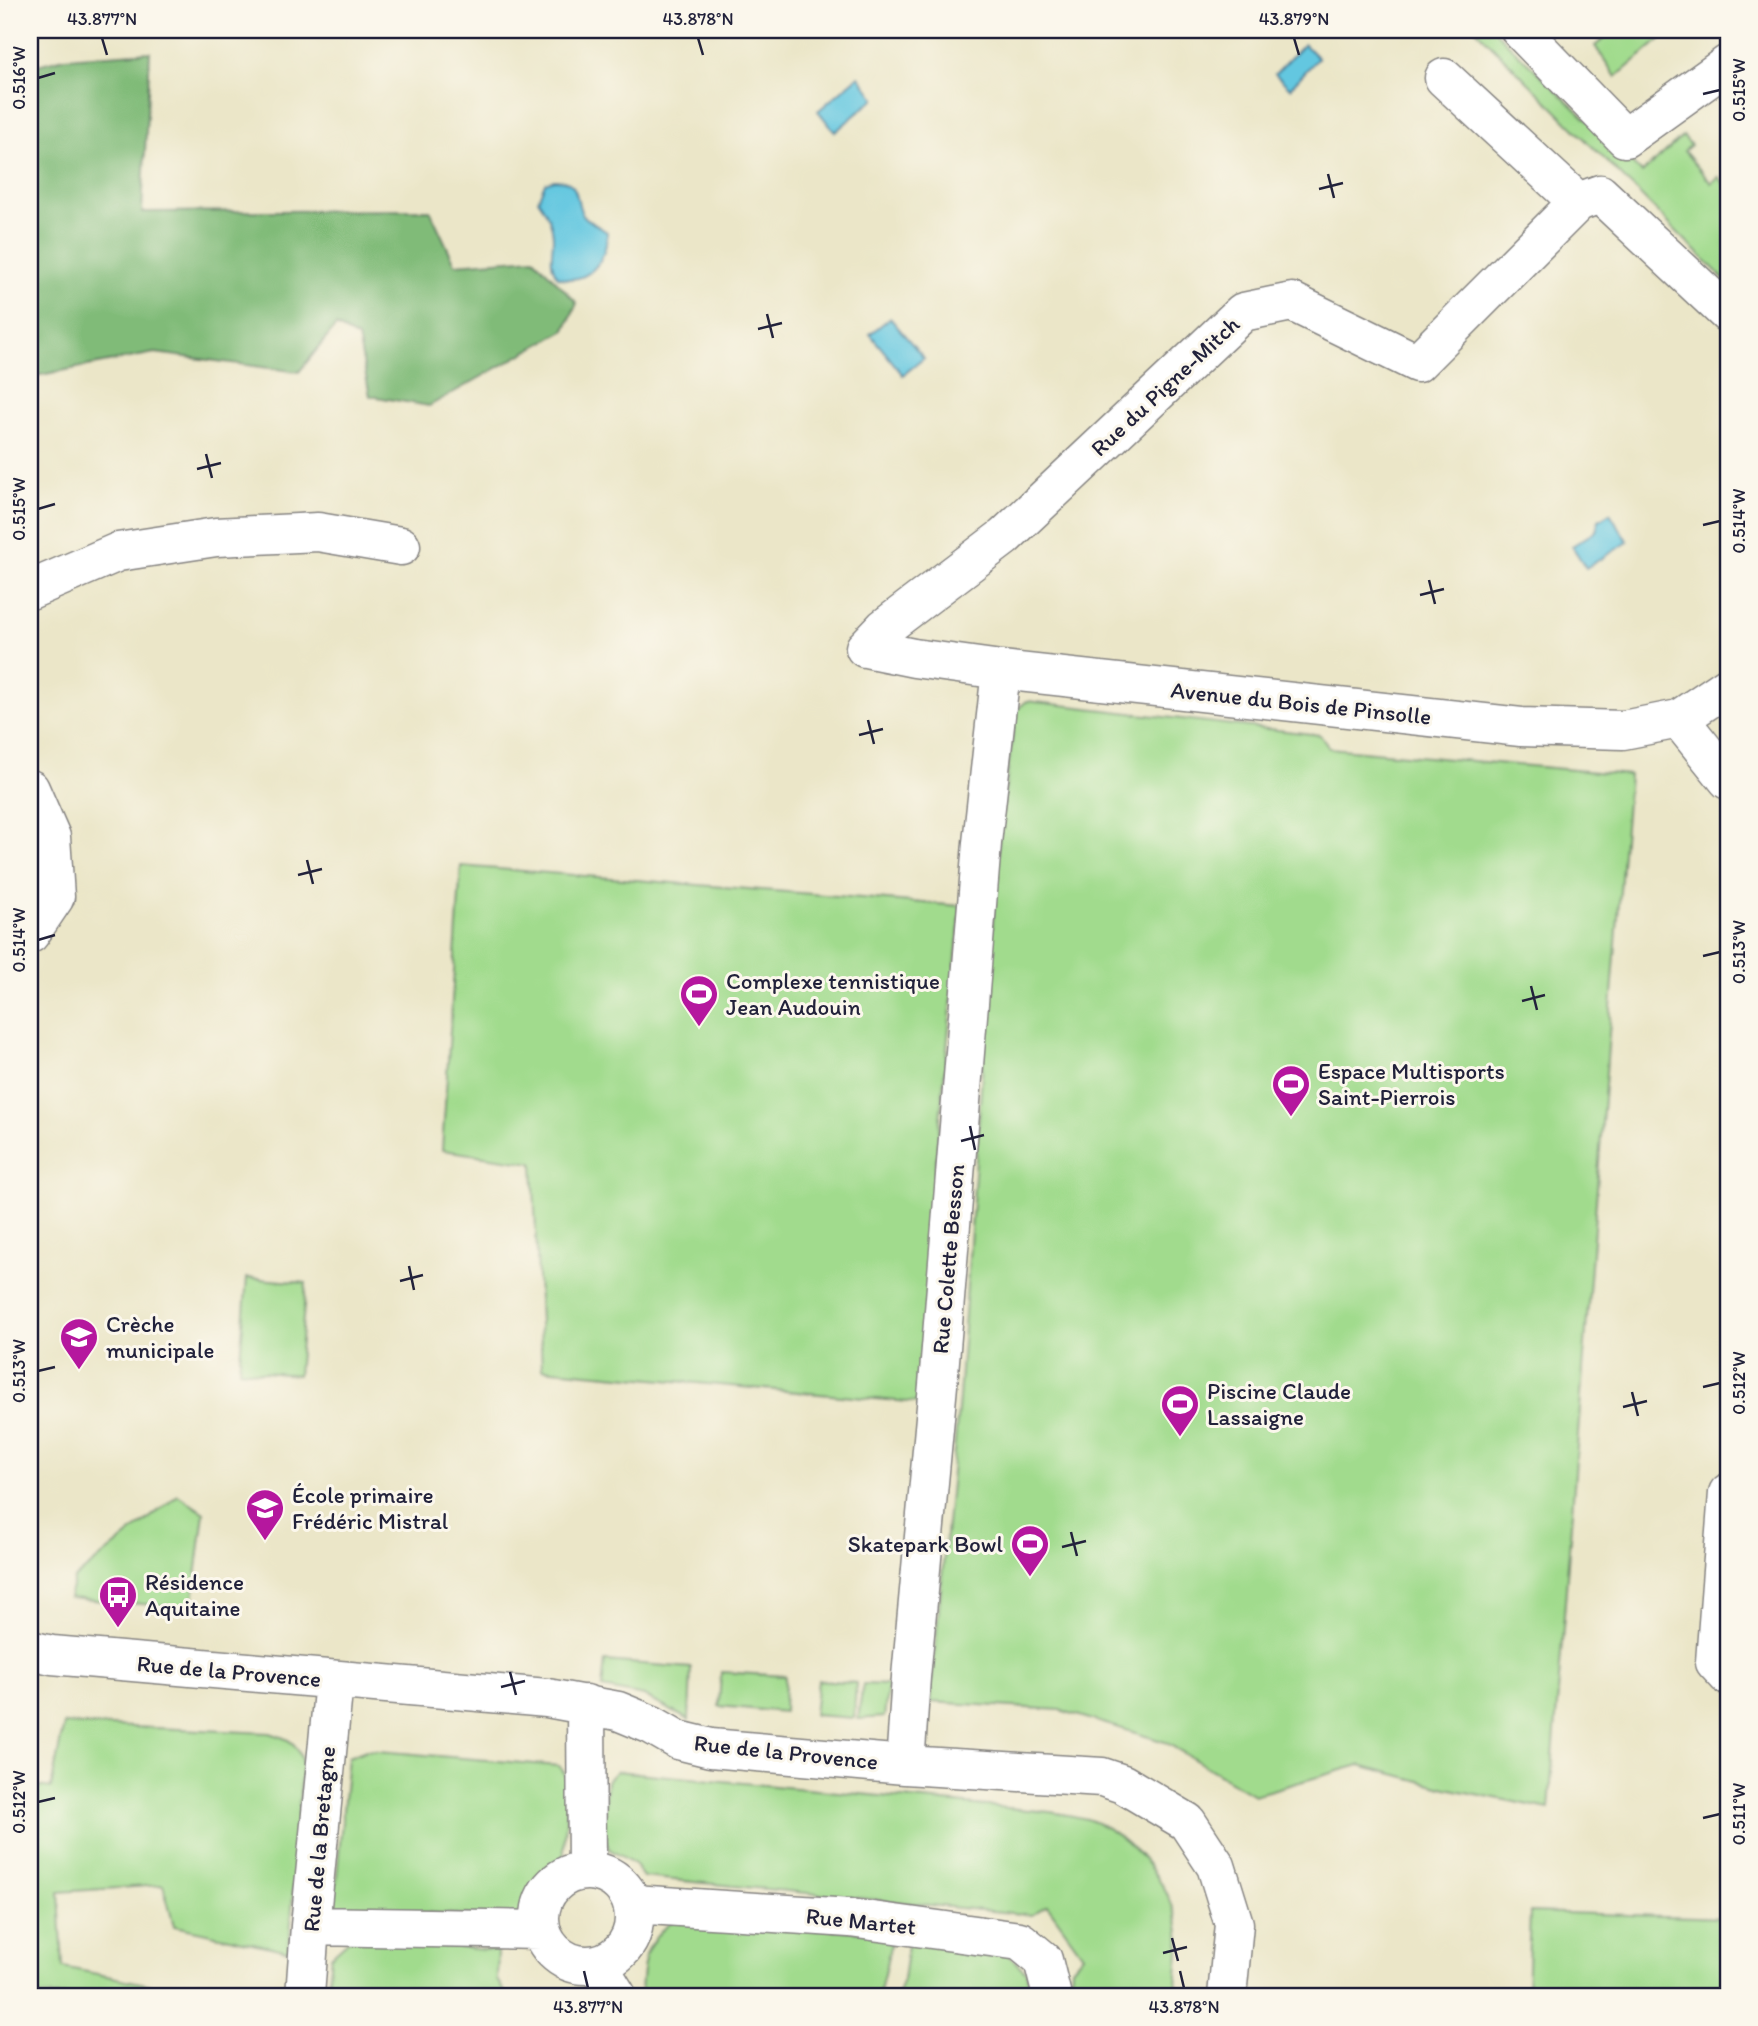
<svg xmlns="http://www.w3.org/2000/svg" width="1758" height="2026" font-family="Itim,sans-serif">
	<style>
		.green { fill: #a1db8d; stroke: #627e64; stroke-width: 2 }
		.forest { fill: #80bb78; stroke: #516e5a; stroke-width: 2 }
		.water { fill: #63c7e0; stroke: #42748e; stroke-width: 2 }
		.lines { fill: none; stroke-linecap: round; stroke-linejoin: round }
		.minor-casing { stroke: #868482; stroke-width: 41 }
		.minor { stroke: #fff; stroke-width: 38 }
		.ticks { fill: none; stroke: #22223b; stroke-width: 2.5 }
		.labels { text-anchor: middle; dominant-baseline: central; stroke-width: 6; stroke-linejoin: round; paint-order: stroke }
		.street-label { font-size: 23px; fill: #22223b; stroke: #fbf7ec }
		.poi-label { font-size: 23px; fill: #22223b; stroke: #fbf7ec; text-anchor: start }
		.neatline { fill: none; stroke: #22223b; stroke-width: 2.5 }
		.ticks-label { font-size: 18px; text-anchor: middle; fill: #22223b }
	</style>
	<rect width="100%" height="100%" fill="#fbf7ec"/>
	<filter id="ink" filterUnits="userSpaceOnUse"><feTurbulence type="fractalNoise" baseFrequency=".0143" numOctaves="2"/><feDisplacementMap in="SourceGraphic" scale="14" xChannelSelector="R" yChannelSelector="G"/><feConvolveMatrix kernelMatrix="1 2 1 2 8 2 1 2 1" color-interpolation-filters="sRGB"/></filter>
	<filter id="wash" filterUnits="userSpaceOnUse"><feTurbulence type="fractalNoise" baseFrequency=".00686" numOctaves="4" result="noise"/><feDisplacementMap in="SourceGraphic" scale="28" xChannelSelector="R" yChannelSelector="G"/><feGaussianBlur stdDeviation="1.57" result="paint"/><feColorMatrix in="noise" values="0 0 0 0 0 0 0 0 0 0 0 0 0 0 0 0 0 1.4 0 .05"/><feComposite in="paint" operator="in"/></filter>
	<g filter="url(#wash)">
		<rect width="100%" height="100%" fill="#ebe6c8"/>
		<!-- green -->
		<path class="green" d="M1476,30H1494L1642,173L1683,136L1691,145L1684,151L1711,183L1719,177L1728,188V283Z
			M1615,30H1671L1616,77L1595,46Z
			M1027,701L1320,735L1329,748L1629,775L1549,1809L1446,1788L1360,1765L1254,1795L1165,1742L1060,1710L930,1702L959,1399L999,836L1016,710Z
			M461,866L961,906L934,1180L919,1403L542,1369L533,1163L442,1150Z
			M247,1278L306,1283L298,1375L239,1370Z
			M178,1495L204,1513L192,1608L69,1598L74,1579Z
			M605,1661L691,1668L689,1720L644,1696L602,1688Z
			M721,1672L785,1676L784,1712L719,1706Z
			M818,1680L856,1683L854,1718L814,1715Z
			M863,1684L888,1685L884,1717L858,1719Z
			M64,1724L270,1733C289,1739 298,1742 302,1763L289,1951L174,1926L163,1885L59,1892L63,1967L204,1996H30V1785L51,1788Z
			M366,1750L559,1766L569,1779L563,1863L538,1878L519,1918L334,1907L348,1757Z
			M616,1771L1050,1812C1062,1814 1075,1816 1087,1819C1130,1833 1174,1887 1179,1932C1181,1948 1176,1978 1175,1996H1070L1072,1968L1083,1955L1047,1905L1032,1915L643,1877L633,1863L609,1849L603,1832L607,1781Z
			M1530,1912L1728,1918V1996H1527Z
			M677,1918L893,1934L879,1996H641C642,1959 645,1941 677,1918Z
			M351,1938L498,1951L497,1980L507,1996H327L331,1956Z
			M909,1938L1005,1952L1026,1972L1032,1996H897L903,1979Z"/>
		<!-- forest -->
		<path class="forest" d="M150,52L142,212L430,210L455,264L534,258L577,303L565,330L429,406L370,396L358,338L336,326L299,372L155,353L30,377V67L64,58Z"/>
		<!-- water -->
		<path class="water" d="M1304,44L1318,58L1290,88L1275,74Z
			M859,76L875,98L835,132L818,111Z
			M554,180C586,179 571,206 587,219C593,224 600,227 607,232C607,261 588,286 558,277C548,264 553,252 553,238C553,224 546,211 538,200L545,183Z
			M890,318L924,358L903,375L870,334Z
			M1610,513L1628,542L1586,568L1572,546L1596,531L1599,520Z"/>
	</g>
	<g filter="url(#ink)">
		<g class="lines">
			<defs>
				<path id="minor" d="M1520,30L1625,138L1728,64
					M1444,78L1578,202L1600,194L1728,314
					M30,590L118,552L216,537L318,532L401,546
					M865,648L884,628L1004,537L1243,312L1292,302L1417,363L1578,202
					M865,648L914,658L1001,670L1521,727L1623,730L1679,719L1728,686
					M1679,719L1728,780
					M30,789L51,837L55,897L30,934
					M1728,1493L1715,1662L1728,1676
					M30,1650L52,1655L547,1698L618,1711L652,1725L678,1740L711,1748L905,1765L1102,1777L1123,1784L1187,1822L1216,1866L1234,1924L1227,1996
					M586,1704L587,1870
					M905,1765L911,1677L938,1385L982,843L1001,670
					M540 1918a47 47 0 1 1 94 0a47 47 0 1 1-94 0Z
					M633,1904L850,1918L1020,1941L1043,1960L1052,1996
					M310,1926L541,1930
					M598,1965L617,1996
					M305,1996L310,1926L334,1681"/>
			</defs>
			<!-- minor casing -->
			<use href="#minor" class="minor-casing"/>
			<!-- minor -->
			<use href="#minor" class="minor"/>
		</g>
	</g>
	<!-- ticks -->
	<path class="ticks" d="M102,38L107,55M698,38L703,55M1294,38L1299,55M38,78L55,73M1703,94L1720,90M1328,174L1334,198M1319,189L1343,183M767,314L773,338M758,329L782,323M206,454L212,478M197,469L221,463M38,509L55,504M1703,525L1720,521M1429,580L1435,604M1420,595L1444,589M868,720L874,744M859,735L883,729M307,860L313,884M298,875L322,869M38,940L55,935M1703,956L1720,952M1531,986L1537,1010M1522,1001L1545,995M970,1126L975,1150M961,1141L984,1135M409,1266L414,1290M400,1281L423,1275M38,1371L55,1367M1703,1387L1720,1383M1632,1392L1638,1416M1623,1407L1647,1401M1071,1532L1077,1556M1062,1547L1086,1541M510,1672L516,1695M501,1687L525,1681M38,1802L55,1798M1703,1818L1720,1814M1172,1938L1178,1961M1163,1953L1187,1947M584,1971L588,1988M1180,1971L1184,1988"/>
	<!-- icons -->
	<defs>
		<symbol id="stadium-pin" viewBox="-11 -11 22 30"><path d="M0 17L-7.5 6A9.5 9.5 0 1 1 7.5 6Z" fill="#b5179e" stroke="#fbf7ec"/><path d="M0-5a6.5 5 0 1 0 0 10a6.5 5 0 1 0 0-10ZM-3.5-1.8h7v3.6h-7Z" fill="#fff"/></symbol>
		<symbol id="school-pin" viewBox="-11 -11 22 30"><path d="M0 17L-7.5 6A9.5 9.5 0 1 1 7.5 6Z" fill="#b5179e" stroke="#fbf7ec"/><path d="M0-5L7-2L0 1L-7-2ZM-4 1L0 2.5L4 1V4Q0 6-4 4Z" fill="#fff"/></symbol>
		<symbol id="bus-pin" viewBox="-11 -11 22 30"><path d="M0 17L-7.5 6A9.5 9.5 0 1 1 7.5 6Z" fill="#b5179e" stroke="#fbf7ec"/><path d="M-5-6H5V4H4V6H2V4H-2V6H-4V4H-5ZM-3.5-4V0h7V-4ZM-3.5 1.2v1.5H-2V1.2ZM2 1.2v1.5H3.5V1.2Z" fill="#fff"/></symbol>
	</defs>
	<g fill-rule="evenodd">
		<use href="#stadium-pin" x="677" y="972" width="44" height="60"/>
		<use href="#stadium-pin" x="1269" y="1062" width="44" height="60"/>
		<use href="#school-pin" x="57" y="1315" width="44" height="60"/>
		<use href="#stadium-pin" x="1158" y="1382" width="44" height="60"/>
		<use href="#school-pin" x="243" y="1486" width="44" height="60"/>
		<use href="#stadium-pin" x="1008" y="1522" width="44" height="60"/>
		<use href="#bus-pin" x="96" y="1573" width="44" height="60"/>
	</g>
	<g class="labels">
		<!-- street labels -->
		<g class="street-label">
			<text transform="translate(1165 386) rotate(-43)">Rue du Pigne-Mitch</text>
			<text transform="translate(1301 703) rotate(6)">Avenue du Bois de Pinsolle</text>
			<text transform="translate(948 1259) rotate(-85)">Rue Colette Besson</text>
			<text transform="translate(229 1671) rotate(5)">Rue de la Provence</text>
			<text transform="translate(786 1752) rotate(6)">Rue de la Provence</text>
			<text transform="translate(319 1839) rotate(-85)">Rue de la Bretagne</text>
			<text transform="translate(861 1921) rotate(6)">Rue Martet</text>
		</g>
		<!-- poi labels -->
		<g class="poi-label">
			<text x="726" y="981">Complexe tennistique<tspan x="726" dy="26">Jean Audouin</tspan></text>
			<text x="1318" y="1071">Espace Multisports<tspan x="1318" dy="26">Saint-Pierrois</tspan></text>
			<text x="106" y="1324">Crèche<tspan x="106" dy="26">municipale</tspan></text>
			<text x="1207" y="1391">Piscine Claude<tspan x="1207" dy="26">Lassaigne</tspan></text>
			<text x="292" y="1495">École primaire<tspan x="292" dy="26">Frédéric Mistral</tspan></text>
			<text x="1003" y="1544" text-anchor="end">Skatepark Bowl</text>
			<text x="145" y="1582">Résidence<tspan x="145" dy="26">Aquitaine</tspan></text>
		</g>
	</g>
	<!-- margin -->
	<rect width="1758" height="2026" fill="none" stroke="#fbf7ec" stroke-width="77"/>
	<rect x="38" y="38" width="1682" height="1950" class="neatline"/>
	<g class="ticks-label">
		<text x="102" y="25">43.877°N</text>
		<text x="698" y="25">43.878°N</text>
		<text x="1294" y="25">43.879°N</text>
		<text transform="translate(19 78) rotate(-90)" y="6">0.516°W</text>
		<text transform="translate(1739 90) rotate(-90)" y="6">0.515°W</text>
		<text transform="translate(19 509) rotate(-90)" y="6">0.515°W</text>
		<text transform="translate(1739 521) rotate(-90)" y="6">0.514°W</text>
		<text transform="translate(19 940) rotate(-90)" y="6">0.514°W</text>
		<text transform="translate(1739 952) rotate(-90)" y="6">0.513°W</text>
		<text transform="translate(19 1371) rotate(-90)" y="6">0.513°W</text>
		<text transform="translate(1739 1383) rotate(-90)" y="6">0.512°W</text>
		<text transform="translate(19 1802) rotate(-90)" y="6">0.512°W</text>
		<text transform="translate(1739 1814) rotate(-90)" y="6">0.511°W</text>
		<text x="588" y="2013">43.877°N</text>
		<text x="1184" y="2013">43.878°N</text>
	</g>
</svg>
